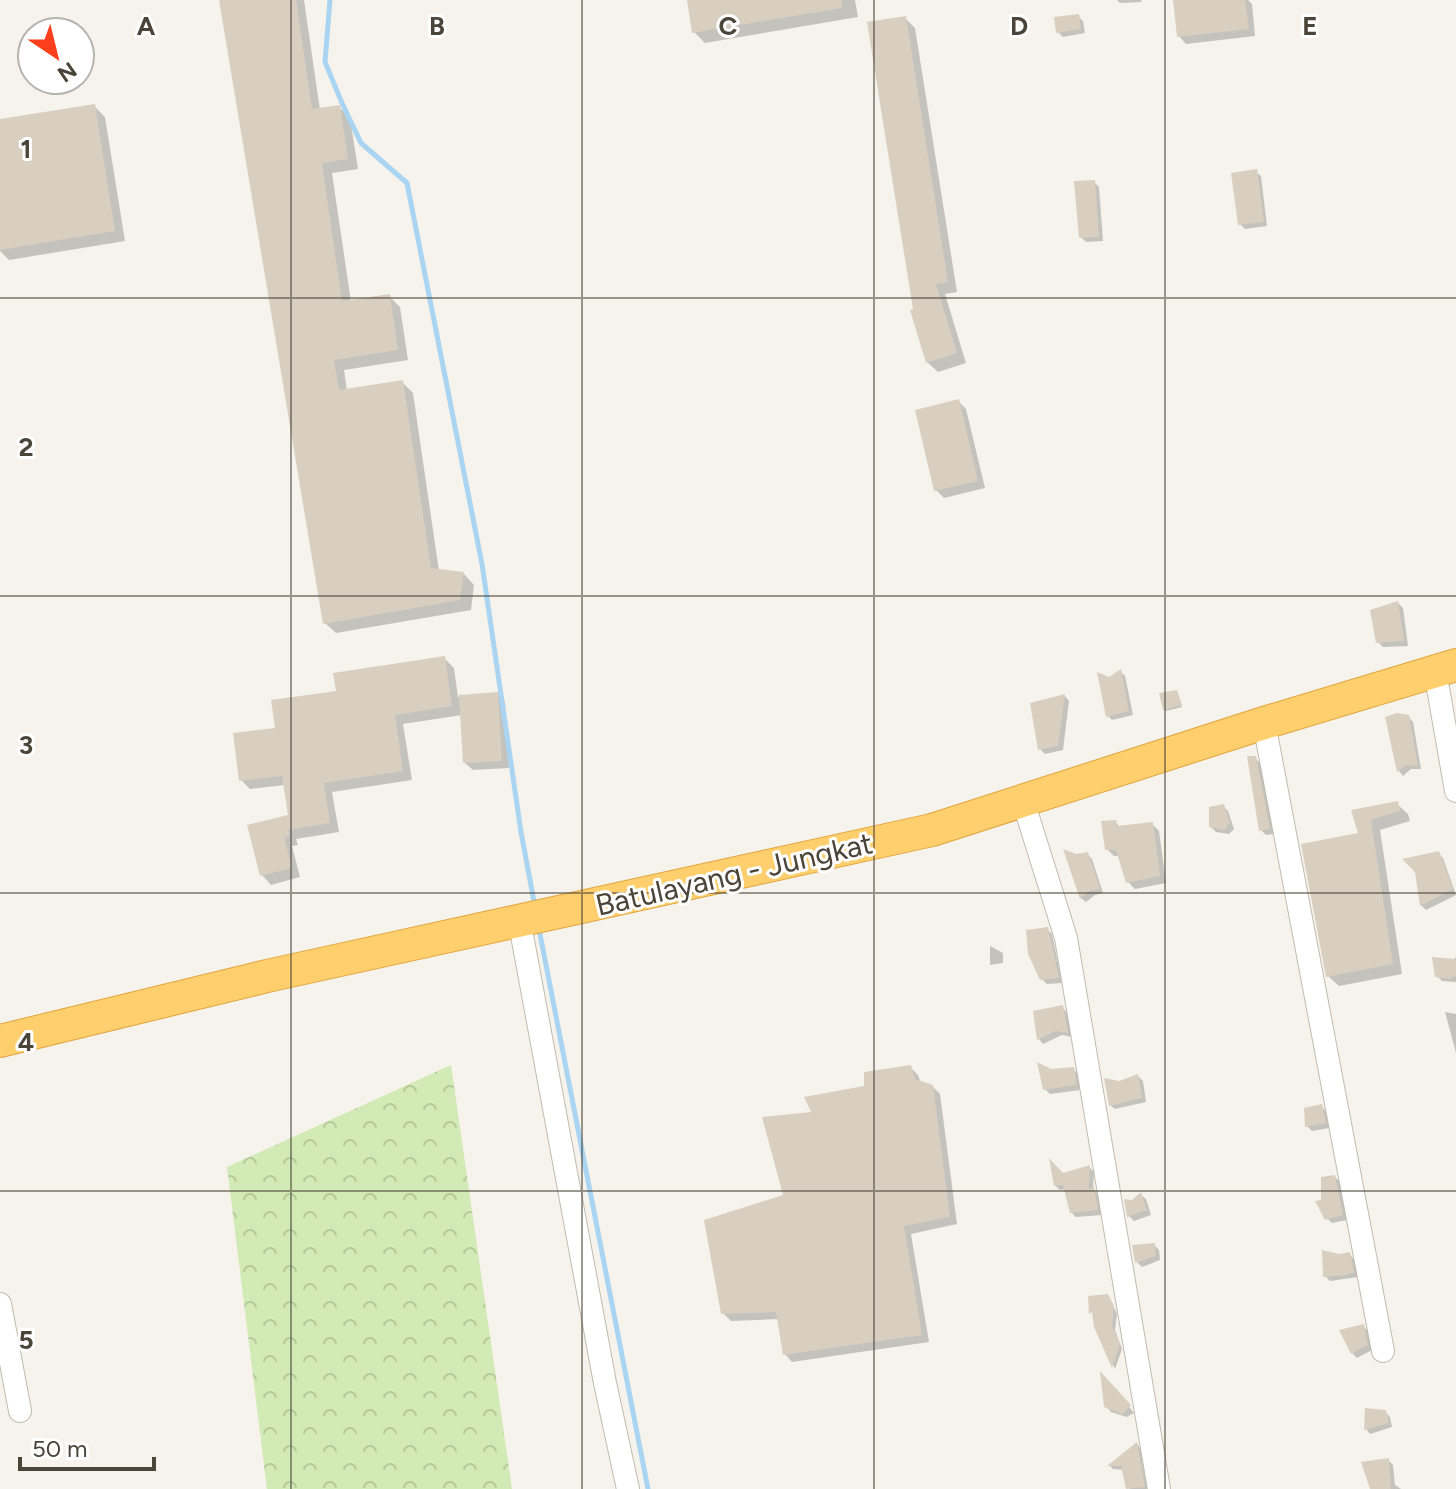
<svg xmlns="http://www.w3.org/2000/svg" width="1456" height="1489" font-family="Figtree,sans-serif">
	<style>
		.forest { fill: url(#forest-crowns) }
		.shadow { fill: #0003 }
		.lines { fill: none; stroke-linecap: round; stroke-linejoin: round }
		.stream { stroke: #a9d4f2; stroke-width: 5 }
		.building { fill: #d8cfc1 }
		.minor-casing { stroke: #c2bbae; stroke-width: 24 }
		.highway-casing { stroke: #e0a43c; stroke-width: 34 }
		.minor { stroke: #fff; stroke-width: 22 }
		.highway { stroke: #ffcf6e; stroke-width: 32 }
		.grid { fill: none; stroke: #4b4439; stroke-width: 2; stroke-opacity: 0.55 }
		.labels { text-anchor: middle; dominant-baseline: central; stroke-width: 6; stroke-linejoin: round; paint-order: stroke }
		.street-label { font-size: 30px; fill: #4b4439; stroke: #fff }
		.grid-label { font-size: 26px; text-anchor: middle; font-weight: bold; fill: #4b4439; stroke: #fff; stroke-width: 6; stroke-linejoin: round; paint-order: stroke }
	</style>
	<defs>
		<pattern id="forest-crowns" width="20" height="18" patternUnits="userSpaceOnUse" patternTransform="scale(2)"><rect width="20" height="18" fill="#d2eab5"/><path d="M2 6a3 3 0 1 1 6 0M12 15a3 3 0 1 1 6 0" fill="none" stroke="#b6ca9c"/></pattern>
	</defs>
	<rect width="100%" height="100%" fill="#f6f3ec"/>
	<!-- forest -->
	<path class="forest" d="M451,1065L512,1489H267L227,1167Z"/>
	<!-- shadow -->
	<path class="shadow" d="M221,0H304L320,110L339,107L350,118L358,169L332,173L351,302L389,296L400,307L408,360L344,370L347,391L402,382L413,393L439,571L464,574L474,585L471,610L336,633L325,623Z
		M689,0H855L858,17L705,43L694,32Z
		M1117,0H1141L1142,2L1120,3Z
		M1175,0H1248L1252,4L1255,36L1186,44L1179,36Z
		M1078,16L1083,21L1085,33L1063,37L1058,32Z
		M905,18L915,28L957,292L945,294L966,363L938,372L927,362L915,310Z
		M94,106L105,117L125,241L9,260L0,251V121Z
		M1256,172L1261,176L1267,226L1245,229L1240,224Z
		M1094,182L1099,187L1103,241L1086,242L1081,237Z
		M958,401L966,409L985,488L944,498L936,490Z
		M1398,603L1403,608L1408,646L1383,647L1378,642Z
		M444,658L454,668L458,697L498,694L505,702L509,768L473,770L465,763L462,715L403,724L412,780L332,792L339,832L296,839L298,845L292,846L300,877L271,885L262,875L290,816L285,785L250,789L241,780L277,730L338,693Z
		M1121,672L1125,676L1133,715L1112,720L1108,716L1109,680Z
		M1177,692L1182,707L1166,711L1164,709Z
		M1065,696L1069,701L1063,750L1045,754L1040,749L1033,704Z
		M1408,716L1413,722L1421,769H1411L1403,776L1399,771L1388,719Z
		M1255,758L1260,763L1274,834L1266,835L1261,830Z
		M1397,804L1408,814L1410,821L1380,830L1402,974L1339,986L1328,976L1361,835L1354,811Z
		M1223,806L1228,811L1234,829L1229,834L1216,832L1211,827Z
		M1115,822L1121,828L1152,824L1159,831L1166,883L1135,889L1128,882L1120,856H1114L1107,849Z
		M1438,853L1443,858L1456,895L1426,910L1421,905Z
		M1087,854L1092,859L1103,893L1095,895L1086,902L1081,898L1076,856Z
		M1047,929L1052,934L1062,983L1047,984L1042,979Z
		M990,946L1003,953V963L990,965Z
		M1456,957V982L1442,981L1437,976Z
		M1062,1008L1067,1012L1071,1037L1062,1035L1043,1044L1039,1039Z
		M1445,1012L1456,1014V1053Z
		M910,1067L918,1075L921,1083L932,1086L940,1094L957,1224L911,1234L929,1342L792,1362L785,1354L779,1319L731,1321L723,1313L786,1196L813,1114Z
		M1073,1069L1078,1074L1080,1090L1050,1094L1045,1089L1050,1071Z
		M1138,1076L1143,1081L1146,1102L1115,1109L1110,1105L1119,1083Z
		M1321,1106L1326,1111L1329,1128L1312,1131L1307,1126Z
		M1090,1168L1094,1172L1093,1189L1098,1194L1102,1215L1076,1217L1071,1212L1066,1189L1060,1190L1055,1185Z
		M1335,1177L1340,1182L1347,1220L1332,1223L1327,1218L1323,1202Z
		M1141,1195L1146,1199L1151,1215L1134,1221L1129,1216L1133,1202Z
		M1154,1245L1159,1250L1160,1260L1142,1267L1137,1262Z
		M1349,1254L1354,1259L1358,1277L1330,1281L1325,1276Z
		M1090,1298L1110,1299L1117,1314L1115,1330L1122,1349L1115,1369L1096,1326Z
		M1363,1326L1368,1331L1372,1350L1357,1358L1352,1353Z
		M1122,1398L1134,1413L1127,1417L1111,1412L1106,1406Z
		M1385,1412L1390,1417L1392,1427L1370,1434L1366,1429Z
		M1137,1444L1140,1448L1147,1489H1130L1124,1470L1113,1469L1110,1466Z
		M1388,1460L1393,1465L1395,1485L1401,1489H1372Z"/>
	<g class="lines">
		<!-- stream -->
		<path class="stream" d="M330,0L325,62L342,103L361,143L407,183L482,564L521,832L535,907
			M539,929L648,1489"/>
	</g>
	<!-- building -->
	<path class="building" d="M219,0H296L312,109L340,105L348,159L322,163L342,301L390,294L398,350L334,360L339,390L403,380L431,568L464,572L460,600L323,624Z
		M687,0H841L842,8L692,33Z
		M1173,0H1245L1249,29L1177,37Z
		M1079,14L1081,29L1056,33L1054,17Z
		M906,16L948,282L936,284L957,353L926,363L910,310L913,309L867,22Z
		M95,104L115,231L0,250V119Z
		M1257,169L1264,222L1238,225L1231,173Z
		M1095,180L1099,237L1079,238L1074,181Z
		M959,399L978,481L934,491L915,410Z
		M1398,601L1404,641L1376,643L1370,610Z
		M445,656L452,706L395,715L403,771L324,783L330,823L288,830L290,836L284,837L292,868L260,876L247,825L288,815L282,776L239,781L233,733L275,728L271,700L336,691L333,673Z
		M1121,669L1129,711L1106,717L1097,672L1109,677Z
		M1177,690L1182,705L1163,710L1159,693Z
		M498,692L502,761L463,763L459,695Z
		M1065,694L1058,746L1038,750L1030,703Z
		M1397,713L1409,715L1418,766L1406,765L1397,772L1385,717Z
		M1247,756H1256L1270,829L1259,831Z
		M1398,801L1400,811L1371,820L1393,964L1326,977L1301,844L1358,833L1351,810Z
		M1224,804L1230,823L1224,830L1209,827V807Z
		M1116,820L1117,826L1153,822L1160,876L1126,883L1116,850H1105L1101,821Z
		M1063,849L1076,854L1088,852L1100,889L1090,891L1080,899Z
		M1439,851L1453,889L1420,906L1415,872L1402,859Z
		M1048,927L1059,978L1040,980L1028,954L1026,930Z
		M1432,957L1456,959V975L1450,979L1435,977Z
		M1063,1005L1068,1033L1056,1031L1037,1040L1033,1011Z
		M1037,1062L1051,1069L1074,1067L1077,1085L1043,1090Z
		M911,1065L915,1079L933,1085L950,1217L904,1226L922,1335L783,1355L776,1312L721,1314L704,1220L783,1195L762,1117L811,1112L804,1097L864,1086V1072Z
		M1138,1074L1142,1098L1109,1106L1104,1078L1119,1081Z
		M1322,1104L1326,1123L1305,1127L1304,1108Z
		M1049,1158L1063,1173L1090,1165L1089,1189L1094,1187L1098,1210L1070,1213L1063,1185L1054,1186Z
		M1335,1175L1343,1215L1325,1220L1315,1201L1321,1200V1177Z
		M1141,1192L1147,1210L1127,1217L1124,1199L1132,1200Z
		M1155,1243L1156,1256L1135,1263L1132,1245Z
		M1322,1250L1339,1254L1350,1252L1354,1272L1346,1275L1323,1277Z
		M1108,1294L1114,1306L1112,1326L1120,1344L1112,1368L1094,1327L1092,1312L1089,1314L1088,1296Z
		M1364,1324L1368,1345L1351,1354L1339,1330Z
		M1100,1371L1131,1405L1122,1414L1104,1407Z
		M1365,1408L1386,1410L1389,1423L1364,1430Z
		M1137,1442L1145,1487L1126,1489L1121,1466H1107Z
		M1389,1458L1391,1489H1370L1361,1462Z"/>
	<g class="lines">
		<defs>
			<path id="minor" d="M1435,671L1456,791
				M1264,723L1383,1351
				M1023,801L1066,938L1159,1489
				M519,919L605,1383L628,1489
				M0,1304L20,1411"/>
			<path id="highway" d="M0,1041L267,976L932,830L1264,723L1456,665"/>
		</defs>
		<!-- minor casing -->
		<use href="#minor" class="minor-casing"/>
		<!-- highway casing -->
		<use href="#highway" class="highway-casing"/>
		<!-- minor -->
		<use href="#minor" class="minor"/>
		<!-- highway -->
		<use href="#highway" class="highway"/>
	</g>
	<!-- grid -->
	<path class="grid" d="M291,0V1489M582,0V1489M874,0V1489M1165,0V1489M0,298H1456M0,596H1456M0,893H1456M0,1191H1456"/>
	<g class="labels">
		<!-- street labels -->
		<g class="street-label">
			<text transform="translate(734 874) rotate(-13)">Batulayang - Jungkat</text>
		</g>
	</g>
	<g class="grid-label">
		<text x="146" y="35">A</text>
		<text x="437" y="35">B</text>
		<text x="728" y="35">C</text>
		<text x="1019" y="35">D</text>
		<text x="1310" y="35">E</text>
		<text x="26" y="158">1</text>
		<text x="26" y="456">2</text>
		<text x="26" y="754">3</text>
		<text x="26" y="1051">4</text>
		<text x="26" y="1349">5</text>
	</g>
	<!-- north arrow -->
	<g transform="translate(56 56) rotate(145)"><circle r="38" fill="#ffffff" stroke="#b7b4b0" stroke-width="2"/>
	<path d="M0-6L14 30L0 20L-14 30Z" fill="#fc3f1d"/>
	<text y="-12" font-size="22" font-weight="bold" text-anchor="middle" fill="#4b4439">N</text>
	</g>
	<!-- scale -->
	<path d="M20 1457v12h134v-12" fill="none" stroke="#4b4439" stroke-width="4"/>
	<text x="32" y="1457" font-size="24" fill="#4b4439" stroke="#ffffff" stroke-width="6" paint-order="stroke">50 m</text>
</svg>
